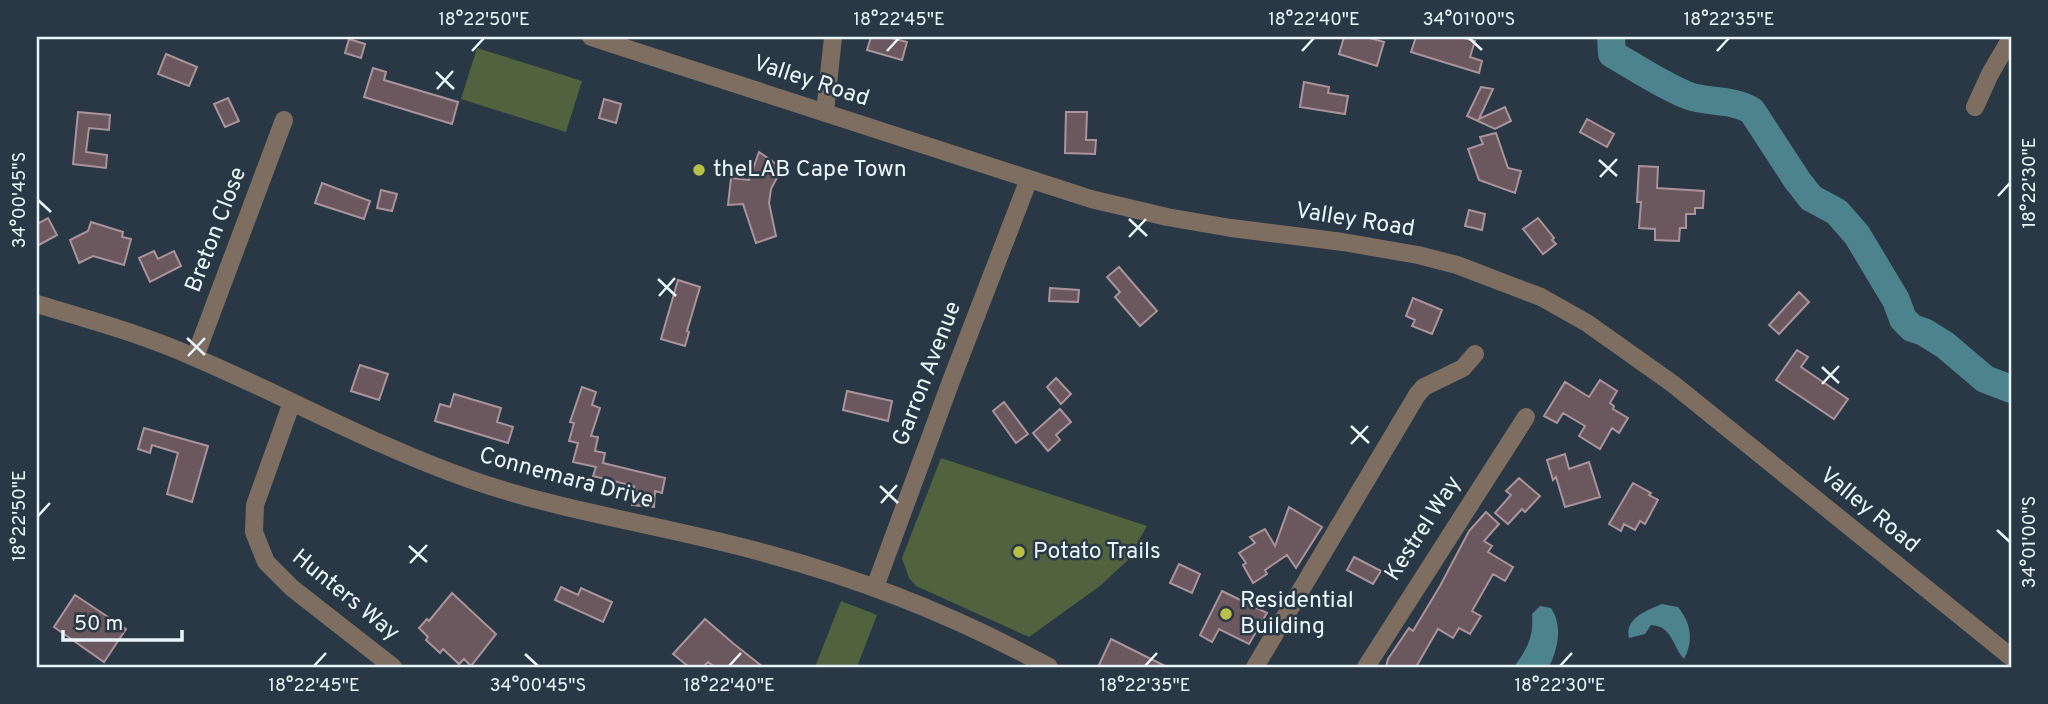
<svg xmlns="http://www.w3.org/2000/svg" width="2048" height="704" font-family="Overpass,sans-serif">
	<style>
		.green { fill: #51623e }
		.water { fill: #4c838c }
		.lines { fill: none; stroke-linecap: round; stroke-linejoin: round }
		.river { stroke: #4c838c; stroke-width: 28 }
		.building { fill: #6b575e; stroke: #aa939a; stroke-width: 2 }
		.minor { stroke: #7e6e62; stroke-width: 18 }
		.ticks { fill: none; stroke: #ebf5fc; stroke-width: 2.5 }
		.poi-dot { fill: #b7c148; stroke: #293844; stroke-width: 2.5 }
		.labels { text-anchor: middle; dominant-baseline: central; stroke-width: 5; stroke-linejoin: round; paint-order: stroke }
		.street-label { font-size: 23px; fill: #ebf5fc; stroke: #293844 }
		.poi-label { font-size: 23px; fill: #ebf5fc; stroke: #293844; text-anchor: start }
		.neatline { fill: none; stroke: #ebf5fc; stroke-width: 2.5 }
		.ticks-label { font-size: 18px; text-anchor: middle; fill: #ebf5fc }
	</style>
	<rect width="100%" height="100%" fill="#293844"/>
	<!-- green -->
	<path class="green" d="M477,48L582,81L566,132L461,99Z
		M941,458L1147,526L1128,560L1100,586L1029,637L916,586L909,578L902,558Z
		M841,601L877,615L857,667H815Z"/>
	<!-- water -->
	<path class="water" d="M1662,604L1678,607C1691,623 1694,640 1684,659C1672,645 1672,626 1651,625L1645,634L1629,638C1624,618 1648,610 1662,604Z
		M1540,606L1551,608C1563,627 1558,648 1549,667H1514C1527,649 1534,637 1532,614Z"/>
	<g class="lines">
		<!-- river -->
		<path class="river" d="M1611,37L1612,54C1637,68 1663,86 1689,96C1710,103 1734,99 1752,111L1797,180L1811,198L1837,212L1857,235L1896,300L1903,319L1912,328L1924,332L1945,345L1985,379L2011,389"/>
	</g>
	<!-- building -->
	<path class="building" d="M871,37H887L907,42L902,60L867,50Z
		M1344,37H1366L1384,42L1377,66L1339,54Z
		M1416,37H1460L1475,41L1470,57L1482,61L1479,73L1411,52Z
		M349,39L365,44L361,58L345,53Z
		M166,54L197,67L189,86L158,74Z
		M373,68L386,72L384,80L458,102L452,124L364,97Z
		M1304,82L1329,87L1328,93L1348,96L1345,114L1300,107Z
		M1481,87L1493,89L1479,119L1505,107L1511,121L1495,129L1467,116Z
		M228,98L239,121L225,127L214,104Z
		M604,99L621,104L616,123L599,118Z
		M78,112L110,115L109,130L89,128L86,152L107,155L106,168L73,164Z
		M1066,112H1087L1086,140H1096L1095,154L1065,153Z
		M1587,119L1614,134L1607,147L1580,132Z
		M1496,133L1508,168L1521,171L1515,193L1479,180L1468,149L1483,144L1480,137Z
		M759,152L782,168L771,189L769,203L776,236L756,243L743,204L728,205L731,178L749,180Z
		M1639,166L1658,167L1657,188L1704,191L1703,208H1695V214H1686V228H1680L1679,241L1655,240V229L1639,228L1641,202H1637Z
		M322,183L370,201L364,219L315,203Z
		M381,190L397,194L392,211L377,208Z
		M1469,210L1485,214L1482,230L1465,226Z
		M48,218L57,235L37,246V224Z
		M1538,218L1554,238L1552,240L1556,244L1543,254L1523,229Z
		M91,222L123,232L122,237L131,239L124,265L93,256L79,263L70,240L88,231Z
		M154,251L158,259L174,251L181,266L150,282L139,258Z
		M1119,267L1157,311L1140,326L1115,297L1120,292L1107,277Z
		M678,280L700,287L687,331L689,332L685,346L661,339Z
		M1050,288L1079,290L1078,302L1049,301Z
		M1799,292L1809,302L1779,334L1769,325Z
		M1413,298L1442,310L1432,334L1412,326L1415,320L1406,316Z
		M1797,350L1808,357L1801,367L1848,399L1834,419L1776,380Z
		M360,365L388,374L379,400L351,391Z
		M1056,378L1071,394L1061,404L1047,387Z
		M1600,380L1617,391L1610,403L1614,406L1613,409L1628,418L1619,433L1612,428L1600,449L1579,436L1585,426L1563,413L1557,423L1544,416L1565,382L1589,397Z
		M582,387L596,392L592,405L600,408L591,436L598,437L595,451L605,453L603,463L665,478L662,493L655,491L654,507L632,505L634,486L593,476L596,467L573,462L578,443L569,441L574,423L570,422Z
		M847,391L892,401L888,421L843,410Z
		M454,394L501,408L497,422L513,427L508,443L435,421L440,404L450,407Z
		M1004,402L1028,434L1016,443L993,411Z
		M1060,409L1071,422L1056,435L1060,440L1048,451L1033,433Z
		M144,428L208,446L192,502L167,494L178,453L152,445L150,453L138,449Z
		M1565,454L1569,469L1589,462L1600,497L1565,507L1556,477L1553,480L1547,460Z
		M1519,478L1540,496L1525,512L1522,509L1508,524L1495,513L1511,495L1506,491Z
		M1633,483L1651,493L1649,495L1658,500L1645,524L1640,521L1635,530L1624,524L1621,531L1609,524Z
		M1289,507L1322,527L1296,568L1287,555L1265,570L1267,574L1253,583L1243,565L1246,563L1239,553L1255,543L1250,537L1265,529L1275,546Z
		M1486,512L1499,524L1484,541L1492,546L1488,552L1513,567L1505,581L1493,574L1472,611L1481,616L1470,634L1459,628L1453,638L1438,629L1416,667H1386L1388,659L1409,628L1413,631L1440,586L1469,531Z
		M1354,557L1381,571L1373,584L1347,570Z
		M1179,564L1200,574L1192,593L1170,583Z
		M561,587L578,595L581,588L612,602L603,622L555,600Z
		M1222,591L1267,613L1249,644L1219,629L1212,642L1200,635Z
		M452,593L496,634L471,666L464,659L459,664L443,649L440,653L426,640L428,637L419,628L427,619L429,621Z
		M75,595L126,629L104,662L54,627Z
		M705,619L734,644L763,667H715L708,662L703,667H689L673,654Z
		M1111,639L1167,667H1098Z"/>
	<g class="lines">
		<!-- minor -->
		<path class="minor" d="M591,37L1091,199L1167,217L1231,228L1343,242L1418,255L1457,265L1541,297L1587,323L1673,384L2011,657
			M1975,107L1990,74L2011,38
			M825,112L833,37
			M37,304C91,320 145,335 196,358C287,397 375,446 469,479C566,513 669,526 768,554C867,581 960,618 1049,667
			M195,357L284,120
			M292,402L255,505L254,532L266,562L292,588L393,667
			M875,587L951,381L1029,179
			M1255,667L1417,395L1424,387L1463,368L1475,354
			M1366,667L1526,417"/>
	</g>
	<!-- ticks -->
	<path class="ticks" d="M1469,38L1482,50M472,51L484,38M887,51L899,38M1302,51L1314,38M1717,51L1729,38M436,72L454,89M437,89L453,71M1599,160L1617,176M1600,177L1617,159M1998,196L2010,183M38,200L51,212M1129,219L1147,236M1129,237L1146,219M658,279L676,296M659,296L675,278M187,338L205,355M188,356L205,338M1822,367L1839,383M1822,384L1839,366M1351,426L1369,443M1351,444L1368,426M880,486L898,503M881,503L897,485M38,516L50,503M1997,530L2010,542M409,546L427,562M410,563L427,545M525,654L538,666M314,666L326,653M729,666L741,653M1145,666L1157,653M1560,666L1572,653"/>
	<!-- markers -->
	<g class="poi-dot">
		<circle cx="699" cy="170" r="7"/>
		<circle cx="1019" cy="552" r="7"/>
		<circle cx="1226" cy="614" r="7"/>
	</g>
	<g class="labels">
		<!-- street labels -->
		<g class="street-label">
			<text transform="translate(811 82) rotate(18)">Valley Road</text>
			<text transform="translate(1355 221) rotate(9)">Valley Road</text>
			<text transform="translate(217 230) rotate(-69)">Breton Close</text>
			<text transform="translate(928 374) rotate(-69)">Garron Avenue</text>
			<text transform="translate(566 479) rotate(15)">Connemara Drive</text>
			<text transform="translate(1869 511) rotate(39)">Valley Road</text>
			<text transform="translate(1424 529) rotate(-57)">Kestrel Way</text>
			<text transform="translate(345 596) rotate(39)">Hunters Way</text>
		</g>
		<!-- poi labels -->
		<g class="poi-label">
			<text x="713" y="170">theLAB Cape Town</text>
			<text x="1033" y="552">Potato Trails</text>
			<text x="1240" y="601">Residential<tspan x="1240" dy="26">Building</tspan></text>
		</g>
	</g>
	<!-- border -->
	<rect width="2048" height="704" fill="none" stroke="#293844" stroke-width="77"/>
	<!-- scale -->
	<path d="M63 630v10h119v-10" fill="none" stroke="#ebf5fc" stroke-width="3.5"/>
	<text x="74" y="630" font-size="21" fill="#ebf5fc" stroke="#293844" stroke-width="5" paint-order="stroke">50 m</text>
	<rect x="38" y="38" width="1972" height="628" class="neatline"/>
	<g class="ticks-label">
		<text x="484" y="25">18°22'50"E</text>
		<text x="899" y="25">18°22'45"E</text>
		<text x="1314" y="25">18°22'40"E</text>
		<text x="1469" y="25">34°01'00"S</text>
		<text x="1729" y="25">18°22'35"E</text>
		<text transform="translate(2029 183) rotate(-90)" y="6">18°22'30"E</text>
		<text transform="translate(19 200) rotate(-90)" y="6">34°00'45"S</text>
		<text transform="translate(19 516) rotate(-90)" y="6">18°22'50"E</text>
		<text transform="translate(2029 542) rotate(-90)" y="6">34°01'00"S</text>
		<text x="314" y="691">18°22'45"E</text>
		<text x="538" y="691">34°00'45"S</text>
		<text x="729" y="691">18°22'40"E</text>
		<text x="1145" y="691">18°22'35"E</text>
		<text x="1560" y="691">18°22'30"E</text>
	</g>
</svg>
